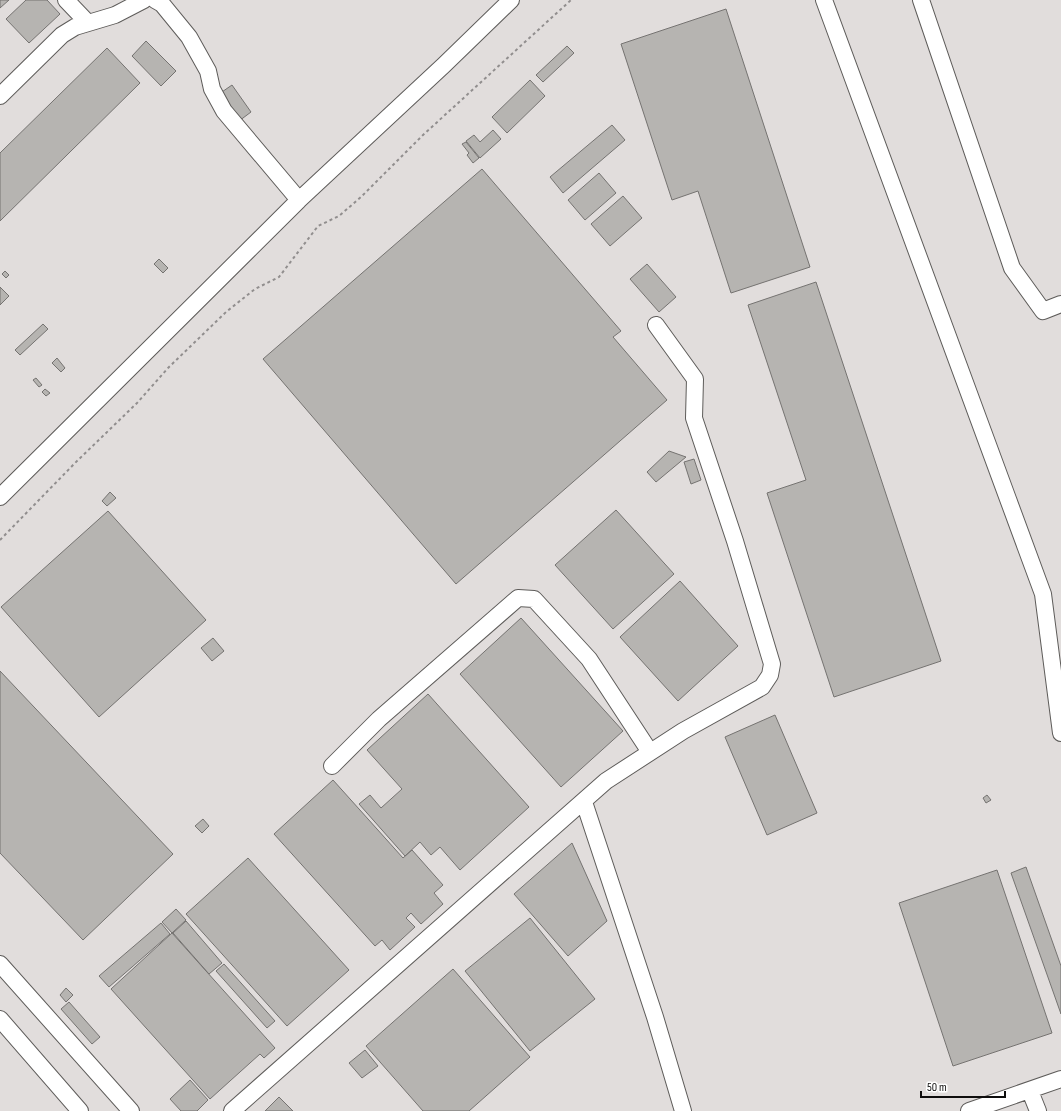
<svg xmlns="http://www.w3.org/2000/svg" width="1061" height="1111" font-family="'Sofia Sans Condensed',sans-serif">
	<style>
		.building { fill: #b6b4b1; stroke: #757371 }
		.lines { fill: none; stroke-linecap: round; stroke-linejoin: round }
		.minor-casing { stroke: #5e5c5a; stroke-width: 18 }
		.path { stroke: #918e8e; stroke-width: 2; stroke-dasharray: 3 3; stroke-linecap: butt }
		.minor { stroke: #fff; stroke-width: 16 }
	</style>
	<rect width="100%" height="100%" fill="#e1dddc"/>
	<!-- building -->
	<path class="building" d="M0,0H9L0,8Z
		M26,0H47L60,14L29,43L6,19Z
		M726,9L810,267L731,293L698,191L672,200L621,44Z
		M146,41L176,71L161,86L132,56Z
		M567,46L574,53L543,82L536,75Z
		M107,48L140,83L0,221V153Z
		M530,80L545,96L507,133L492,117Z
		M232,85L251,112L239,121L219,94Z
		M612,125L625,140L563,193L550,177Z
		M493,130L501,139L480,158L466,141L474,135L480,142Z
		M466,142L479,158L473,163L467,155L469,153L462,144Z
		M482,169L621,331L613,337L667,400L456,584L263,359Z
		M599,173L616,193L585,220L568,200Z
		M623,196L642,218L610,246L591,224Z
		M159,259L168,268L163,273L154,264Z
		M647,264L676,297L659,312L630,279Z
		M5,271L9,275L6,278L2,274Z
		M816,282L941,661L834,697L767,493L806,480L748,305Z
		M0,287L9,296L0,305Z
		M43,324L48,329L20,355L15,350Z
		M57,358L65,368L61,372L52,363Z
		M36,378L42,385L39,387L33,380Z
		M45,389L50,393L46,396L42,392Z
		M669,451L686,457L656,482L647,472Z
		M694,459L701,480L691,484L684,462Z
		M110,492L116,498L107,506L102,501Z
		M616,510L674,574L613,629L555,565Z
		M108,511L206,620L99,717L1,607Z
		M680,581L738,646L678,701L620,637Z
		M521,618L623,731L561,787L460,674Z
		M213,638L224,651L212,661L201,648Z
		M0,671L173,854L83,940L0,853Z
		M428,694L529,807L460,870L440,847L431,855L420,842L405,856L359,804L370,795L381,808L402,789L367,750Z
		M775,715L817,813L767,835L725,737Z
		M333,780L403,858L412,850L443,885L434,893L443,904L421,924L411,913L406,918L415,927L390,950L382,940L375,946L274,834Z
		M987,795L991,800L986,803L983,798Z
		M203,819L209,826L202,833L195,826Z
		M572,843L607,921L568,956L514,894Z
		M248,858L349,970L287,1026L186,914Z
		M1026,867L1061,966V1014L1011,873Z
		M997,870L1052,1033L953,1066L899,903Z
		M176,909L186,920L172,933L162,922Z
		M530,918L595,999L530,1051L465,971Z
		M186,921L222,963L209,974L173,933Z
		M161,923L170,934L109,987L99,976Z
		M172,933L275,1048L264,1058L260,1054L210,1099L111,989Z
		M224,964L275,1021L267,1028L216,971Z
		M453,969L530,1057L469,1111H423L366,1046Z
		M66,988L73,995L66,1002L60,995Z
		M69,1002L100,1037L92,1044L61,1009Z
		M365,1050L378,1066L362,1078L349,1063Z
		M190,1080L208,1100L197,1111H181L170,1099Z
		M279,1097L293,1111H265Z"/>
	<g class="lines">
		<defs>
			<path id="minor" d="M66,0L88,23
				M155,0L162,4L189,37L208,71L212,89L224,111L299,200
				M824,0L1043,594L1061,733
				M921,0L1012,268L1043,311L1061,304
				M0,96L62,35L75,27L115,15L144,0
				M0,497L299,200L444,65L511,0
				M332,766L379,719L518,598L534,599L589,659L650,752
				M584,802L655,1017L683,1111
				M0,964L131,1111
				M0,1019L80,1111
				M1030,1091L1038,1111
				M232,1111L606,781L683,731L762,687L770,675L772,664L735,541L694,418L695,379L656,325
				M969,1111L1061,1079"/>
		</defs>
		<!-- minor casing -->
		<use href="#minor" class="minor-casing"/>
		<!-- path -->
		<path class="path" d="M0,540L75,463L137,403L169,367L226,312L255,289L279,277L318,226L339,216L361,197L423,135L571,0"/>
		<!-- minor -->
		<use href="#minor" class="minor"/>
	</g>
	<!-- scale -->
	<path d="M921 1091v6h84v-6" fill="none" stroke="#0e0d0d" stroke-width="2"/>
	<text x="927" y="1091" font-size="12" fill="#0e0d0d" stroke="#ffffff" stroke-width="3" paint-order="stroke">50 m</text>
</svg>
